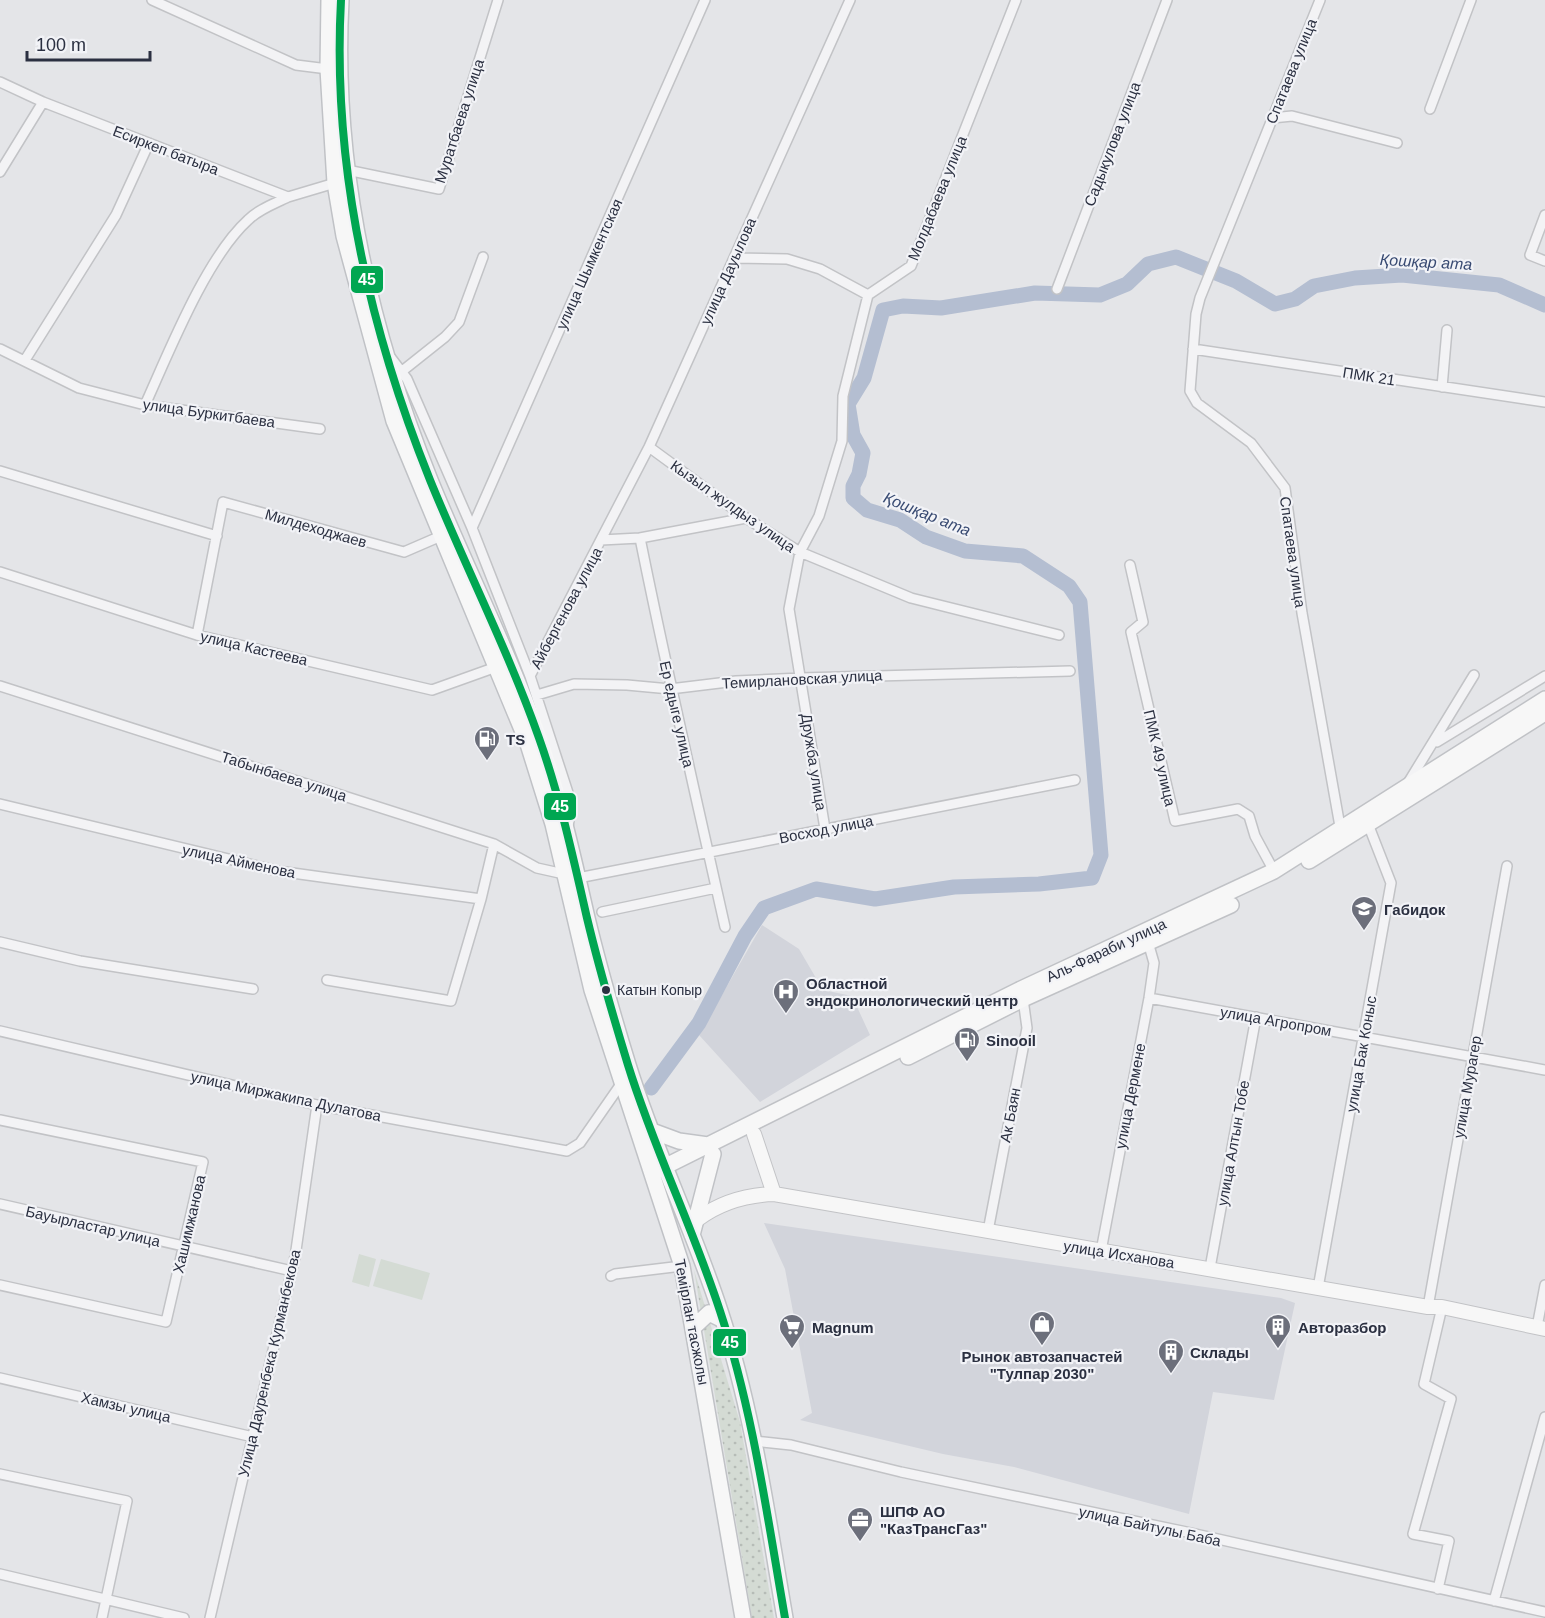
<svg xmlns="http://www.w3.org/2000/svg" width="1545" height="1618" font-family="Arial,sans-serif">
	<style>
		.built { fill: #d2d4db }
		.grass { fill: url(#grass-dots) }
		.park { fill: #d4dbd4 }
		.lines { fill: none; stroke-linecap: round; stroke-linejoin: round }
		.river { stroke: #b4bed1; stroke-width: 15 }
		.street-casing { stroke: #c2c3c6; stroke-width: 12 }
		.secondary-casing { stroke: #c2c3c6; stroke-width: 16 }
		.primary-casing { stroke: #c0c2c6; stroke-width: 18 }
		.street { stroke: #f3f3f5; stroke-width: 9 }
		.secondary { stroke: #f7f7f7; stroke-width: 14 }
		.primary { stroke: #f7f7f7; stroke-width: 15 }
		.bus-1-casing { stroke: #f2f3f7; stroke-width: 12 }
		.bus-1 { stroke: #00a651; stroke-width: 8 }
		.bus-dot { fill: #2b3041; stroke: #f2f3f7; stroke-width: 2 }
		.labels { text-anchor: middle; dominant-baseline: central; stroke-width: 4.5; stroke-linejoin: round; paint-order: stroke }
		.bus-label { font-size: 14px; fill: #2b3041; stroke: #f2f3f7; text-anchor: start }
		.street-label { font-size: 15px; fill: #2b3041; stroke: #f2f3f7 }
		.poi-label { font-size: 15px; font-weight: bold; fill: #2b3041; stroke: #f2f3f7; text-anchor: start }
		.water-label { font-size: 16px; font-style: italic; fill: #384a72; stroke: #f2f3f7 }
		.line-badge { stroke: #f2f3f7; stroke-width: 2 }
		.badge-label { font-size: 16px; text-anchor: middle; font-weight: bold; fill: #fff }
	</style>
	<defs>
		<pattern id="grass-dots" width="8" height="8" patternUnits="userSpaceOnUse" patternTransform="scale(1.5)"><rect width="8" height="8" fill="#d4dbd4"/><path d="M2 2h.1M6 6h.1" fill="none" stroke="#b6bcb7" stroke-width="1.8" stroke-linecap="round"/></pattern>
	</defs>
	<rect width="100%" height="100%" fill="#e4e5e8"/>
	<!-- built -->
	<path class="built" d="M762,925L799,949L823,990L852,996L870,1035L760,1102L699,1035Z
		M764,1223L1281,1298L1295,1303L1274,1400L1213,1392L1189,1514L1014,1467L943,1454L800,1420L812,1413L785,1269Z"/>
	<!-- grass -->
	<path class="grass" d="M694,1270L740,1422L774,1618H752Z"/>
	<!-- park -->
	<path class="park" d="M359,1254L376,1259L369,1287L352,1282Z
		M381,1259L430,1273L422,1300L373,1286Z"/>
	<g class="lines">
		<!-- river -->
		<path class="river" d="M651,1088L699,1023L745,936L764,908L816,889L875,899L954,887L1039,884L1092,878L1101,855L1080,602L1069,586L1023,556L965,551L926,537L900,520L867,510L853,498V486L859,474L863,453L853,435L848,404L864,378L883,310L903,306L941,308L1035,293L1100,295L1127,284L1148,264L1176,257L1236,281L1275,304L1295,299L1314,286L1355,278L1402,275L1499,285L1545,305"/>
		<defs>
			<path id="street" d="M152,0L296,65L328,69
				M1320,0L1200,298L1196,314L1190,391L1197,403L1251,443L1285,488L1302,613L1341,832
				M0,82L43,102L288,197L335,183
				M1430,109L1471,0
				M1272,118L1292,116L1397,143
				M347,170L439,189L498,0
				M0,172L43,102
				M1545,215L1530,255L1545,261
				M734,258L787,259L820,269L868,295
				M1057,289L1167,0
				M0,349L79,388L145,405L320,429
				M1193,349L1545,402
				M391,358L407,379L472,528L530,676L572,805L568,826
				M25,360L116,215L149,143
				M401,372L445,337L459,322L483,257
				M1442,387L1447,330
				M145,405C169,352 206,258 248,220C259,209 274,204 288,197
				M649,447L746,518L800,552L911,598L1059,635
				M0,471L217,536
				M472,528L705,0
				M640,538L746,518
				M601,540L640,538C666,668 696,797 725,927
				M1130,565L1143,622L1131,632L1175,821L1238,809L1249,816L1255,836L1274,871
				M0,572L197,635L432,690L499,666
				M197,635L223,502L404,552L441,536
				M530,676L649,447L850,0
				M0,686L494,844L537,868L564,874
				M537,695L574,684L627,685L670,689L736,681L801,678L1070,671
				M1437,742L1545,676
				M1408,783L1474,675
				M0,804L278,871L481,899
				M825,829L789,609L800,552L819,516L842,441L843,396L868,295L911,266L1016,0
				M578,878L1075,780
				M602,912L716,888
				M0,942L80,961L253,989
				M327,980L451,1001L481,899L494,844
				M1149,998L1545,1070
				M0,1031L317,1105L567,1151L580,1143L621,1084
				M0,1120L203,1162L166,1322L0,1285
				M0,1204L292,1271
				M988,1231L1027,1028L1023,999
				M1101,1251L1149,998L1154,963L1148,942
				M1210,1268L1256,1017
				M611,1276L615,1274L682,1266
				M1318,1288L1391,883L1368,824
				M1428,1307L1507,866
				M1537,1327L1545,1285
				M0,1378L253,1437
				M754,1441L791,1445L901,1472L1182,1531L1545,1612
				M0,1474L127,1501L102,1618
				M0,1574L184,1618
				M1438,1589L1449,1541L1413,1534L1451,1399L1424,1384L1442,1307
				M1494,1601L1545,1417
				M210,1618L295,1257L317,1105"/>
			<path id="secondary" d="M754,1134L774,1194
				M698,1219C721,1202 746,1195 774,1194L1428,1307H1442L1545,1329"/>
			<path id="primary" d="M329,0L328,69L335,183L344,236L394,421L528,744L553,824L592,990L682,1266L743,1618
				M341,0C332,164 369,328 430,480C465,566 508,650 539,738C560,797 573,857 587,918C599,968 613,1016 628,1065C654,1149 693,1228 720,1311C753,1411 767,1515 785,1618
				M1309,861L1545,713
				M908,1057L1023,999L1231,905
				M652,1131L679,1141L708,1145
				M658,1170L1019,990L1274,871L1545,699
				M692,1235L713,1154
				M694,1327L709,1313L723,1320"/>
		</defs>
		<!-- street casing -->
		<use href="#street" class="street-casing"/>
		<!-- secondary casing -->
		<use href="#secondary" class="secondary-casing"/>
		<!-- primary casing -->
		<use href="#primary" class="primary-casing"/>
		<!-- street -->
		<use href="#street" class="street"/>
		<!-- secondary -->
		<use href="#secondary" class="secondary"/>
		<!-- primary -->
		<use href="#primary" class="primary"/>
		<defs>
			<path id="bus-1" d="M341,0C332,164 369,328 430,480C465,566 508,650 539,738C560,797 573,857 587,918C599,968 613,1016 628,1065C654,1149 693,1228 720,1311C753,1411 767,1515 785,1618"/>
		</defs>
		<!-- bus-1 casing -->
		<use href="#bus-1" class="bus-1-casing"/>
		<!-- bus-1 -->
		<use href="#bus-1" class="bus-1"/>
	</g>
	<!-- icons -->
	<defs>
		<symbol id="fuel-pin" viewBox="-11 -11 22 30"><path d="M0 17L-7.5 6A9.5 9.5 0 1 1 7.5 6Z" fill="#6c6f7b" stroke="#f2f3f7"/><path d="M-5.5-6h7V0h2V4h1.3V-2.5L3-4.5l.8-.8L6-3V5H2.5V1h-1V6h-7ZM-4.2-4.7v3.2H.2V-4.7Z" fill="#fff"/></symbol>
		<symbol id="school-pin" viewBox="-11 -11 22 30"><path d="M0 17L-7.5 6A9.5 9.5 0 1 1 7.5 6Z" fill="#6c6f7b" stroke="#f2f3f7"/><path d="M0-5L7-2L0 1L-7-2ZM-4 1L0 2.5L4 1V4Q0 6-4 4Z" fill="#fff"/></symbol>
		<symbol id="hospital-pin" viewBox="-11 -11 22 30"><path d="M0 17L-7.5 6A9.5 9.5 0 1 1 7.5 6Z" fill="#6c6f7b" stroke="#f2f3f7"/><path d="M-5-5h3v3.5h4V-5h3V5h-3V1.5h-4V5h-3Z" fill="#fff"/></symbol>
		<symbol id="shop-pin" viewBox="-11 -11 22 30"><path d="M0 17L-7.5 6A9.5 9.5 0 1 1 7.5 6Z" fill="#6c6f7b" stroke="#f2f3f7"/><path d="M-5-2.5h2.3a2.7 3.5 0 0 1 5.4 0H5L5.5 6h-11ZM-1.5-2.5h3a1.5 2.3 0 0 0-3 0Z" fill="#fff"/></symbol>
		<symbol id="supermarket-pin" viewBox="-11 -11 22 30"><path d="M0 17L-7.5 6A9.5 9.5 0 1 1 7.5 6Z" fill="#6c6f7b" stroke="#f2f3f7"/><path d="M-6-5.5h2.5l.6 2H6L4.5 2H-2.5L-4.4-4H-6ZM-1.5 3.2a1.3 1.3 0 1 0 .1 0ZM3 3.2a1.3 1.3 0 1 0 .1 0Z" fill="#fff"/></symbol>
		<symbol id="building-pin" viewBox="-11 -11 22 30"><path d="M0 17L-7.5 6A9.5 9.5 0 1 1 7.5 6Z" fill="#6c6f7b" stroke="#f2f3f7"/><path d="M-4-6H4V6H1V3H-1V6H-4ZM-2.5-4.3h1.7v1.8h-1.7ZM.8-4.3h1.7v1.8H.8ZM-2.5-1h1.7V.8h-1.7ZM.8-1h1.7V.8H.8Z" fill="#fff"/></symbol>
		<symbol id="office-pin" viewBox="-11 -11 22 30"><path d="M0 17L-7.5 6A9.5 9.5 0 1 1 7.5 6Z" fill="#6c6f7b" stroke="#f2f3f7"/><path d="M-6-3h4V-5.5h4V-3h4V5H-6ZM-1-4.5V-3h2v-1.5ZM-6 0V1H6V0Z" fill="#fff"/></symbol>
	</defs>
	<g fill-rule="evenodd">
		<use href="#fuel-pin" x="472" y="724" width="30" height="40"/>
		<use href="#school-pin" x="1349" y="894" width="30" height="40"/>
		<use href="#hospital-pin" x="771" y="977" width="30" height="40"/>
		<use href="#fuel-pin" x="952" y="1025" width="30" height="40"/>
		<use href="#shop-pin" x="1027" y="1309" width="30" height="40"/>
		<use href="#supermarket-pin" x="777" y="1312" width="30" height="40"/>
		<use href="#building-pin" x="1263" y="1312" width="30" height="40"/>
		<use href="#building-pin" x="1156" y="1337" width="30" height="40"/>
		<use href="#office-pin" x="845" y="1505" width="30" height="40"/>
	</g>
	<!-- markers -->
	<circle class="bus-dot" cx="606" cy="990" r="5"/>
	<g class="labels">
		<!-- bus labels -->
		<g class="bus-label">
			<text x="617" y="990">Катын Копыр</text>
		</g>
		<!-- street labels -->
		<g class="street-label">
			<text transform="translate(1291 71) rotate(-68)">Спатаева улица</text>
			<text transform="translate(459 121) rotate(-72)">Муратбаева улица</text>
			<text transform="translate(1112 144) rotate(-69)">Садыкулова улица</text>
			<text transform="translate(166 150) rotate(21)">Есиркеп батыра</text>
			<text transform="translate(937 198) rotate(-68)">Молдабаева улица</text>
			<text transform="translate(589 264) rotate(-66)">улица Шымкентская</text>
			<text transform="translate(728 271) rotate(-66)">улица Дауылова</text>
			<text transform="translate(1369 376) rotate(9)">ПМК 21</text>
			<text transform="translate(209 413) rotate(8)">улица Буркитбаева</text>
			<text transform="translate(733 506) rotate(35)">Кызыл жулдыз улица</text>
			<text transform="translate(316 528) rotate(16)">Милдеходжаев</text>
			<text transform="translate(1293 552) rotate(82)">Спатаева улица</text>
			<text transform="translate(566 608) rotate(-62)">Айбергенова улица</text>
			<text transform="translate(254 648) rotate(13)">улица Кастеева</text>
			<text transform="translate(802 679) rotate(-3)">Темирлановская улица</text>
			<text transform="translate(677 714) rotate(77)">Ер едыге улица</text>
			<text transform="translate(1160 758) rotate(77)">ПМК 49 улица</text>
			<text transform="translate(814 762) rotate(81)">Дружба улица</text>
			<text transform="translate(284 776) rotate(18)">Табынбаева улица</text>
			<text transform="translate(826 829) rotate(-11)">Восход улица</text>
			<text transform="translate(239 861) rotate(12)">улица Айменова</text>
			<text transform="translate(1106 950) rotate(-25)">Аль-Фараби улица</text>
			<text transform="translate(1276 1021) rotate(10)">улица Агропром</text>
			<text transform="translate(1361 1054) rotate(-80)">улица Бак Коныс</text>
			<text transform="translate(1467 1087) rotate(-80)">улица Мурагер</text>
			<text transform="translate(286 1096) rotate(12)">улица Миржакипа Дулатова</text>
			<text transform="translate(1130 1096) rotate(-79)">улица Дермене</text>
			<text transform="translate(1010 1115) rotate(-79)">Ак Баян</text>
			<text transform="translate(1233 1143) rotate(-80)">улица Алтын Тобе</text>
			<text transform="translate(189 1224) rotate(-77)">Хашимжанова</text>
			<text transform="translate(93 1226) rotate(13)">Бауырластар улица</text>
			<text transform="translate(1119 1254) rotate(9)">улица Исханова</text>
			<text transform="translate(692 1322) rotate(79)">Темірлан тасжолы</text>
			<text transform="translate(269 1363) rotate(-77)">Улица Дауренбека Курманбекова</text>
			<text transform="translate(126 1407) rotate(13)">Хамзы улица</text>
			<text transform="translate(1150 1526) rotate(12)">улица Байтулы Баба</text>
		</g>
		<!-- poi labels -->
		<g class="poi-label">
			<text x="506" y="739">TS</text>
			<text x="1384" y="909">Габидок</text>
			<text x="806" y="983">Областной<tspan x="806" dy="17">эндокринологический центр</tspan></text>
			<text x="986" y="1040">Sinooil</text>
			<text x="812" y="1327">Magnum</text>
			<text x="1298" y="1327">Авторазбор</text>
			<text x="1190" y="1352">Склады</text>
			<text x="1042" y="1356" text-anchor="middle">Рынок автозапчастей<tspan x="1042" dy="17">"Тулпар 2030"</tspan></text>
			<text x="880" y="1511">ШПФ АО<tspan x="880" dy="17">"КазТрансГаз"</tspan></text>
		</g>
		<!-- water labels -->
		<g class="water-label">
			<text transform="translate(1426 262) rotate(3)">Қошқар ата</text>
			<text transform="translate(927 514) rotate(22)">Қошқар ата</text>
		</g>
	</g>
	<g class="line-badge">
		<rect x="350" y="265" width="34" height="29" rx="6" fill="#00a651"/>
		<rect x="543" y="792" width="34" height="29" rx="6" fill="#00a651"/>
		<rect x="712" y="1328" width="35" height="29" rx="6" fill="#00a651"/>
	</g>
	<g class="badge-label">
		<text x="367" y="285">45</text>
		<text x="560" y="812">45</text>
		<text x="730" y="1348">45</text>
	</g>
	<!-- scale -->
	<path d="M27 51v9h123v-9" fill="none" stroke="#2b3041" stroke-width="3"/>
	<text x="36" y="51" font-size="18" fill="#2b3041" stroke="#f2f3f7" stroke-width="4.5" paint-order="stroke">100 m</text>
</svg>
